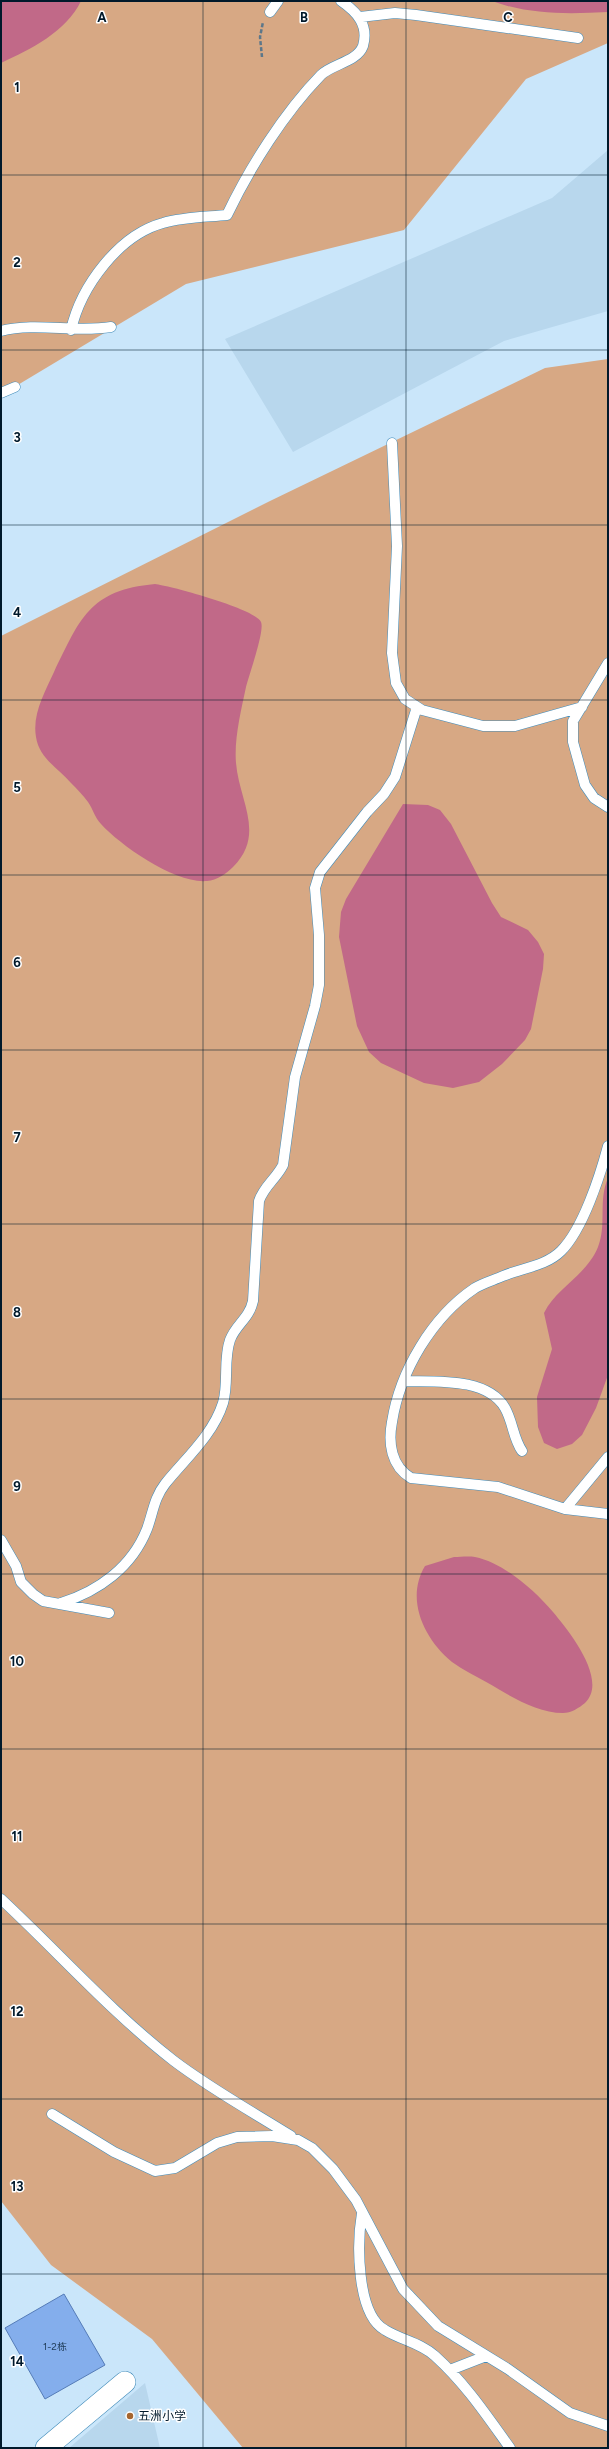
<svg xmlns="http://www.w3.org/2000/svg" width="609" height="2449" font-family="Figtree,'Noto Sans SC',sans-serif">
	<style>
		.built { fill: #b8d7ed }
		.green { fill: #d7a884 }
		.water { fill: #c16988 }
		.building { fill: #84aeec; stroke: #557cb8 }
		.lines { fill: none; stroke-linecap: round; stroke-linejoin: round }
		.lane-casing { stroke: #418cba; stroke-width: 11 }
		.street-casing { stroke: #418cba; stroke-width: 22 }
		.path { stroke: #5c778a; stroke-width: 2.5; stroke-dasharray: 4 2; stroke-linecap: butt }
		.lane { stroke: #fff; stroke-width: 10 }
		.street { stroke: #fff; stroke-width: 21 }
		.grid { fill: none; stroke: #00192b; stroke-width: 1; stroke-opacity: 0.55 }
		.poi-dot { fill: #a6662f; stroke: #fff; stroke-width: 1.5 }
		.labels { text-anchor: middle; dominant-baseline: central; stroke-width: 3; stroke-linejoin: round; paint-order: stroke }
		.number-label { font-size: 10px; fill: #213e5b }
		.poi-label { font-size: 12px; fill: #00192b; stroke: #fff; text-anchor: start }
		.grid-label { font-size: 13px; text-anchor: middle; font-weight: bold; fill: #00192b; stroke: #fff; stroke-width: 3; stroke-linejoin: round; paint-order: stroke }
	</style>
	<rect width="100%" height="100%" fill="#cae6fa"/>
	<!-- built -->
	<path class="built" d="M608,150V311L504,341L293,452L225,339L552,198Z
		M145,2383L160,2448H69Z"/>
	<!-- green -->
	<path class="green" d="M1,1H608V43L526,79L404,230L186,284L1,395Z
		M608,359V2448H243L152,2339L51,2265L1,2201V636L270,501L545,368Z"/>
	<!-- water -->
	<path class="water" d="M1,1H81C66,32 31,49 1,63Z
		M492,1H608V12C569,14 529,15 492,1Z
		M155,584C171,586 256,609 261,622C265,630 249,675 246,687C241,711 234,739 236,763C239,801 266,834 233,867C226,874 217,880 207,881C176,884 121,846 101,824C95,818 93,809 88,802C83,795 77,789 71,783C58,768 39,758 36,737C32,714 45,692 54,672C80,619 89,590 155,584Z
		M403,804L428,805L440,810L451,824L492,903L501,917L528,930L538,942L544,954L543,969L531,1029L525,1040L502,1064L479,1082L453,1088L424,1083L381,1063L369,1052L357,1026L339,937L341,912L346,899Z
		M608,1178V1375L596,1408L582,1435L572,1444L557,1449L544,1443L538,1427L537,1397L552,1349L544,1313C557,1287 586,1276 598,1247C607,1225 598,1200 608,1178Z
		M454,1557C460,1557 468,1556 475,1557C504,1563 534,1590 553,1612C568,1630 609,1680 585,1703C579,1708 571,1713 563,1713C537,1713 510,1696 488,1683C476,1676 463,1670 452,1662C424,1639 405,1599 425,1566Z"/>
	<!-- building -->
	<path class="building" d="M64,2294L105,2365L45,2399L5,2328Z"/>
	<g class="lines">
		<defs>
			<path id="lane" d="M270,12L278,1
				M360,17L395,13L416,15L578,38
				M71,330C81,286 119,235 163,223C183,217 206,217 227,215C250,167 284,113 321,75C332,64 357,62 363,46C369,25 357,12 341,1
				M1,331C37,322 74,333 111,327
				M1,393L15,387
				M392,443L397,546L392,653L396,683L405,699L422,710L483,726H515L582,707
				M608,663L573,721V742L585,785L594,798L608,807
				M608,1146C600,1176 583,1229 561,1251C546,1266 522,1268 503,1276C494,1280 483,1283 475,1288C432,1317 400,1371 392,1422C388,1443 391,1466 411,1478L498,1487L565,1509L608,1514
				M405,1381C435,1382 487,1377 505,1408C513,1422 513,1438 522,1451
				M565,1509L608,1457
				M1,1540L16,1566L21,1582L33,1594L43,1601L109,1613
				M61,1603C99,1591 132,1567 147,1529C153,1513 154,1498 165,1484C185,1459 213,1435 223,1403C229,1383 223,1360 230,1340C236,1324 249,1319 253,1301L259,1201C264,1186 276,1179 283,1165L295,1077L315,1006L319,985V935L315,888L320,872L367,812L384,794L395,777L417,707
				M1,1899C59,1953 111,2012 174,2061C211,2089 251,2111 291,2136
				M52,2114L114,2152L155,2171L175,2168L217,2143L237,2137L272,2136L298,2140L312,2148L333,2169L356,2200L403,2289L438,2326L508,2369L570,2413L608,2426
				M362,2213C357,2242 356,2314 385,2330C401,2340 421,2343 435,2356C465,2383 487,2416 510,2448
				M450,2370L486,2356"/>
			<path id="street" d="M46,2448L125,2382"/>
		</defs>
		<!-- lane casing -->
		<use href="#lane" class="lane-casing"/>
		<!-- street casing -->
		<use href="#street" class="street-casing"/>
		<!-- path -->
		<path class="path" d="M262,57L260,37L263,22"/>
		<!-- lane -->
		<use href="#lane" class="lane"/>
		<!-- street -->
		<use href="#street" class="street"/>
	</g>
	<!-- grid -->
	<path class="grid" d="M203,1V2448M406,1V2448M1,175H608M1,350H608M1,525H608M1,700H608M1,875H608M1,1050H608M1,1224H608M1,1399H608M1,1574H608M1,1749H608M1,1924H608M1,2099H608M1,2274H608"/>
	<!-- markers -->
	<circle class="poi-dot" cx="130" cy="2416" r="4"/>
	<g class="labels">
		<!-- number labels -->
		<g class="number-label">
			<text x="55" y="2346">1-2栋</text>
		</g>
		<!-- poi labels -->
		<g class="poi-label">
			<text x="138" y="2416">五洲小学</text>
		</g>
	</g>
	<g class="grid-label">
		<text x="102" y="22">A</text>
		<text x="304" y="22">B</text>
		<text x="508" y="22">C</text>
		<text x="17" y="92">1</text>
		<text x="17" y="267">2</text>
		<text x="17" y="442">3</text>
		<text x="17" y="617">4</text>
		<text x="17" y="792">5</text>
		<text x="17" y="967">6</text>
		<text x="17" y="1142">7</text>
		<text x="17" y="1317">8</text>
		<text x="17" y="1491">9</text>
		<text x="17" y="1666">10</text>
		<text x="17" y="1841">11</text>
		<text x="17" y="2016">12</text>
		<text x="17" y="2191">13</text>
		<text x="17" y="2366">14</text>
	</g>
	<!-- border -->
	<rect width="609" height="2449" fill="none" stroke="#00192b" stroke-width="4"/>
</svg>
